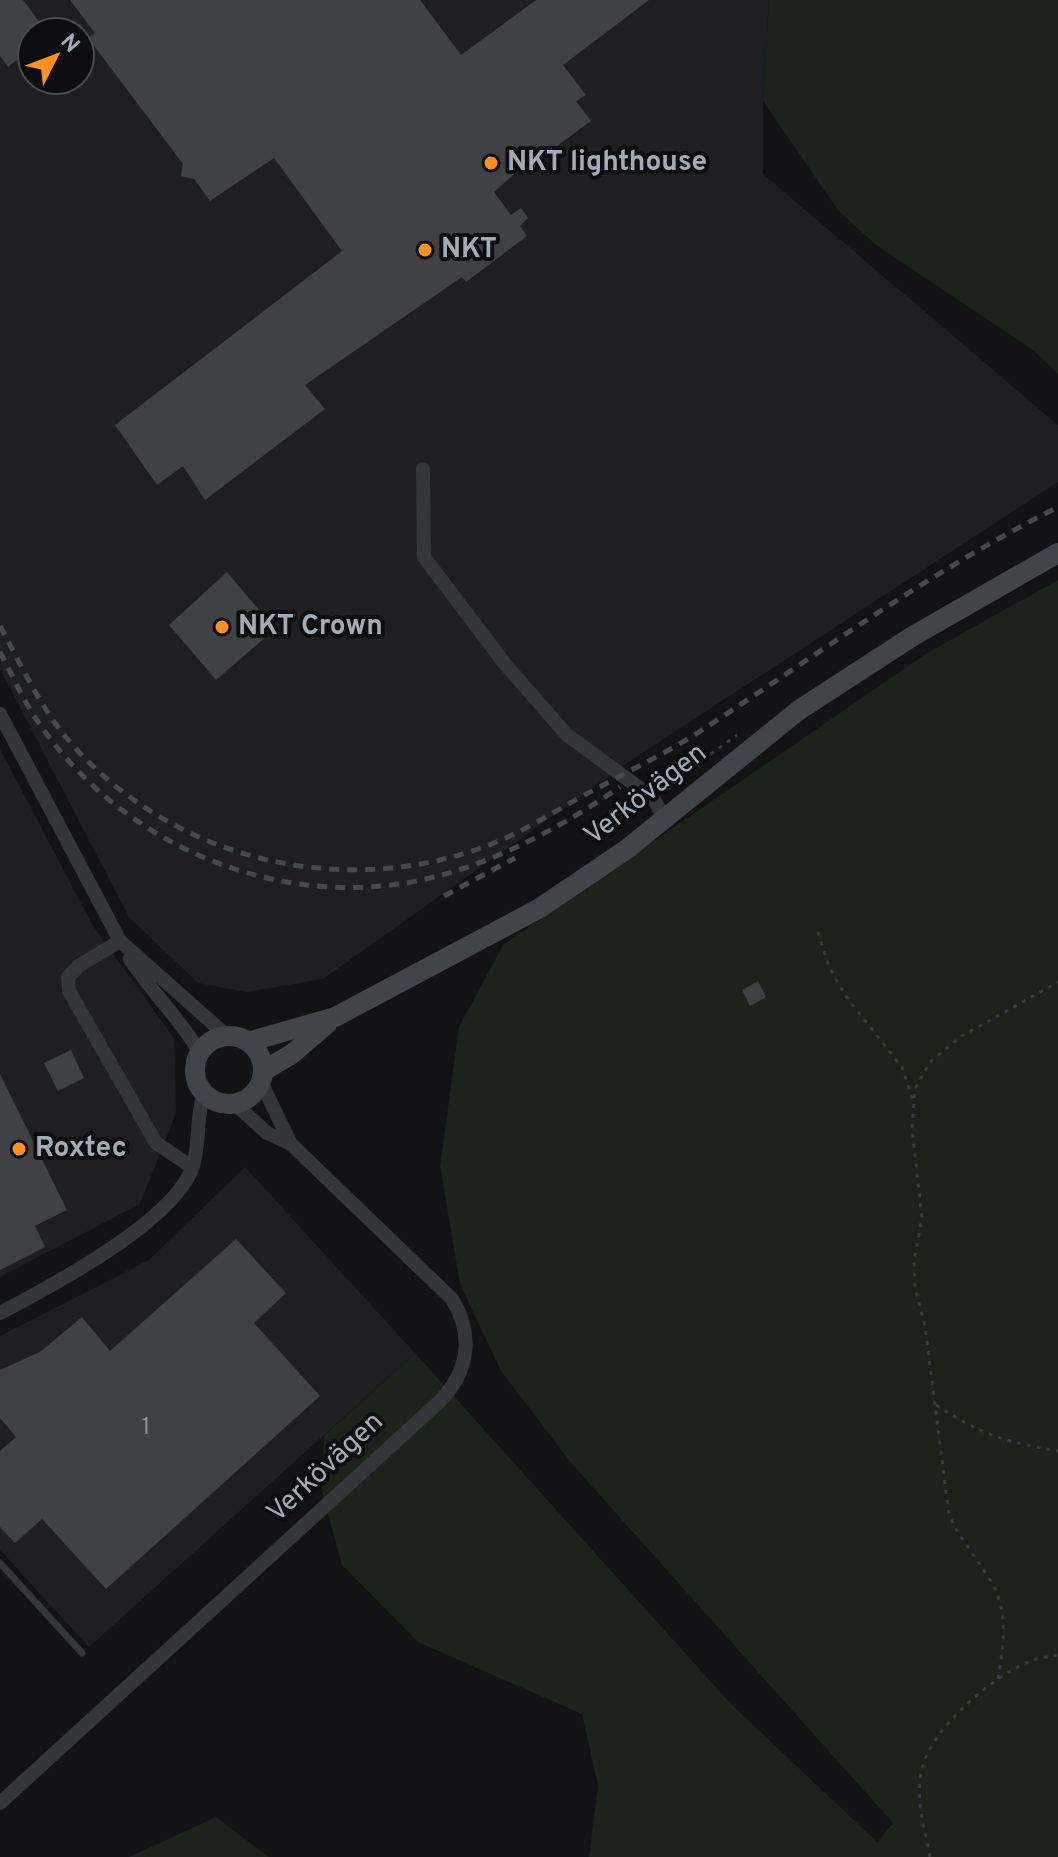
<svg xmlns="http://www.w3.org/2000/svg" width="1058" height="1857" font-family="Overpass,sans-serif">
	<style>
		.built { fill: #1f1f22; fill-rule: evenodd }
		.green { fill: #1b231b }
		.building { fill: #3f4145 }
		.lines { fill: none; stroke-linecap: round; stroke-linejoin: round }
		.path { stroke: #3a3d41; stroke-width: 3; stroke-dasharray: 4 6; stroke-linecap: butt }
		.lane { stroke: #34363a; stroke-width: 7 }
		.street { stroke: #34363a; stroke-width: 14 }
		.secondary { stroke: #41454a; stroke-width: 20 }
		.rail { stroke: #464a4f; stroke-width: 5; stroke-dasharray: 10 8; stroke-linecap: butt }
		.poi-dot { fill: #ff9121; stroke: #0e0e10; stroke-width: 3 }
		.labels { text-anchor: middle; dominant-baseline: central; stroke-width: 8; stroke-linejoin: round; paint-order: stroke }
		.number-label { font-size: 24px; fill: #8a919a }
		.poi-label { font-size: 28px; font-weight: bold; fill: #a3acb6; stroke: #0e0e10; text-anchor: start }
		.street-label { font-size: 28px; fill: #a3acb6; stroke: #0e0e10 }
	</style>
	<rect width="100%" height="100%" fill="#131315"/>
	<!-- built -->
	<path class="built" d="M0,0H769L763,101V174L1058,425V482L636,757L323,979L247,992L198,983L129,917L0,669ZM32,32H80V80H32Z
		M0,749L93,926L174,1038L176,1113L140,1204L0,1277Z
		M245,1167L415,1353L89,1647L0,1550V1336L149,1260Z"/>
	<!-- green -->
	<path class="green" d="M769,0H1058V374L1033,350L876,245L838,210L763,101Z
		M1058,580V1857H589L598,1786L582,1714L418,1642L342,1565L322,1492L324,1436L415,1353L731,1704L877,1842L893,1823L572,1464L501,1371L460,1284L440,1166L459,1027L503,945L927,653Z
		M216,1817L269,1857H129Z"/>
	<!-- building -->
	<path class="building" d="M0,0H23L47,32H32V48L8,67L0,56Z
		M70,0H420L461,55L536,0H649L563,65L586,95L576,101L591,121L523,171L521,168L494,192L511,215L521,208L528,218L520,226L527,236L466,282L462,277L305,385L325,409L205,500L183,466L157,485L115,425L342,251L274,158L210,201L194,179L181,176L183,164L88,38L95,33Z
		M227,572L275,629L216,680L169,625Z
		M758,981L766,997L750,1006L742,990Z
		M71,1050L84,1078L58,1091L44,1063Z
		M0,1074L67,1210L35,1226L45,1247L0,1270Z
		M236,1239L286,1293L254,1323L320,1396L106,1589L42,1519L15,1543L0,1527V1451L16,1437L0,1418V1370L40,1352L82,1317L110,1351Z"/>
	<g class="lines">
		<!-- path -->
		<path class="path" d="M662,789L737,735
			M818,932L829,967L847,998L902,1067L913,1101
			M936,1405C982,1435 1005,1442 1058,1451
			M998,1679C1003,1648 1009,1615 993,1585C979,1561 961,1541 949,1515L925,1326L915,1288L914,1261L922,1218L912,1128L915,1089L930,1062L960,1037L1058,982
			M930,1857C924,1827 914,1795 923,1765C934,1727 992,1677 1028,1662C1037,1658 1048,1657 1058,1655"/>
		<!-- lane -->
		<path class="lane" d="M0,1563L82,1653"/>
		<!-- street -->
		<path class="street" d="M423,469L424,557L505,664L567,735L652,797L665,818
			M0,714L120,941L227,1036
			M120,941L80,965L68,977L69,991L156,1143L192,1167
			M130,959C151,992 180,1018 200,1053
			M261,1082L291,1144
			M0,1313C50,1287 175,1221 193,1166C200,1142 196,1117 204,1093
			M0,1803L439,1402C469,1372 474,1335 452,1299L291,1144L267,1133L235,1104"/>
		<!-- secondary -->
		<path class="secondary" d="M195 1070a34 34 0 1 1 68 0a34 34 0 1 1-68 0Z
			M248,1042L335,1017L540,908L627,849L799,710L913,636L1058,553
			M263,1071L292,1054L327,1024"/>
		<!-- rail -->
		<path class="rail" d="M0,626C20,663 38,702 64,735C167,860 344,903 494,843C529,829 561,807 594,790C629,771 666,753 699,732C820,653 929,572 1058,507
			M0,652C13,677 25,704 41,726C126,848 283,913 430,878C497,862 563,826 620,787
			M444,896L515,858"/>
	</g>
	<!-- markers -->
	<g class="poi-dot">
		<circle cx="491" cy="163" r="8"/>
		<circle cx="425" cy="250" r="8"/>
		<circle cx="222" cy="627" r="8"/>
		<circle cx="19" cy="1149" r="8"/>
	</g>
	<g class="labels">
		<!-- number labels -->
		<g class="number-label">
			<text x="146" y="1428">1</text>
		</g>
		<!-- poi labels -->
		<g class="poi-label">
			<text x="507" y="163">NKT lighthouse</text>
			<text x="441" y="250">NKT</text>
			<text x="238" y="627">NKT Crown</text>
			<text x="35" y="1149">Roxtec</text>
		</g>
		<!-- street labels -->
		<g class="street-label">
			<text transform="translate(646 795) rotate(-38)">Verkövägen</text>
			<text transform="translate(326 1468) rotate(-43)">Verkövägen</text>
		</g>
	</g>
	<!-- north arrow -->
	<g transform="translate(56 56) rotate(48)"><circle r="38" fill="#0e0e10" stroke="#4a4d52" stroke-width="2"/>
	<path d="M0-6L14 30L0 20L-14 30Z" fill="#ff9121"/>
	<text y="-12" font-size="22" font-weight="bold" text-anchor="middle" fill="#a3acb6">N</text>
	</g>
</svg>
